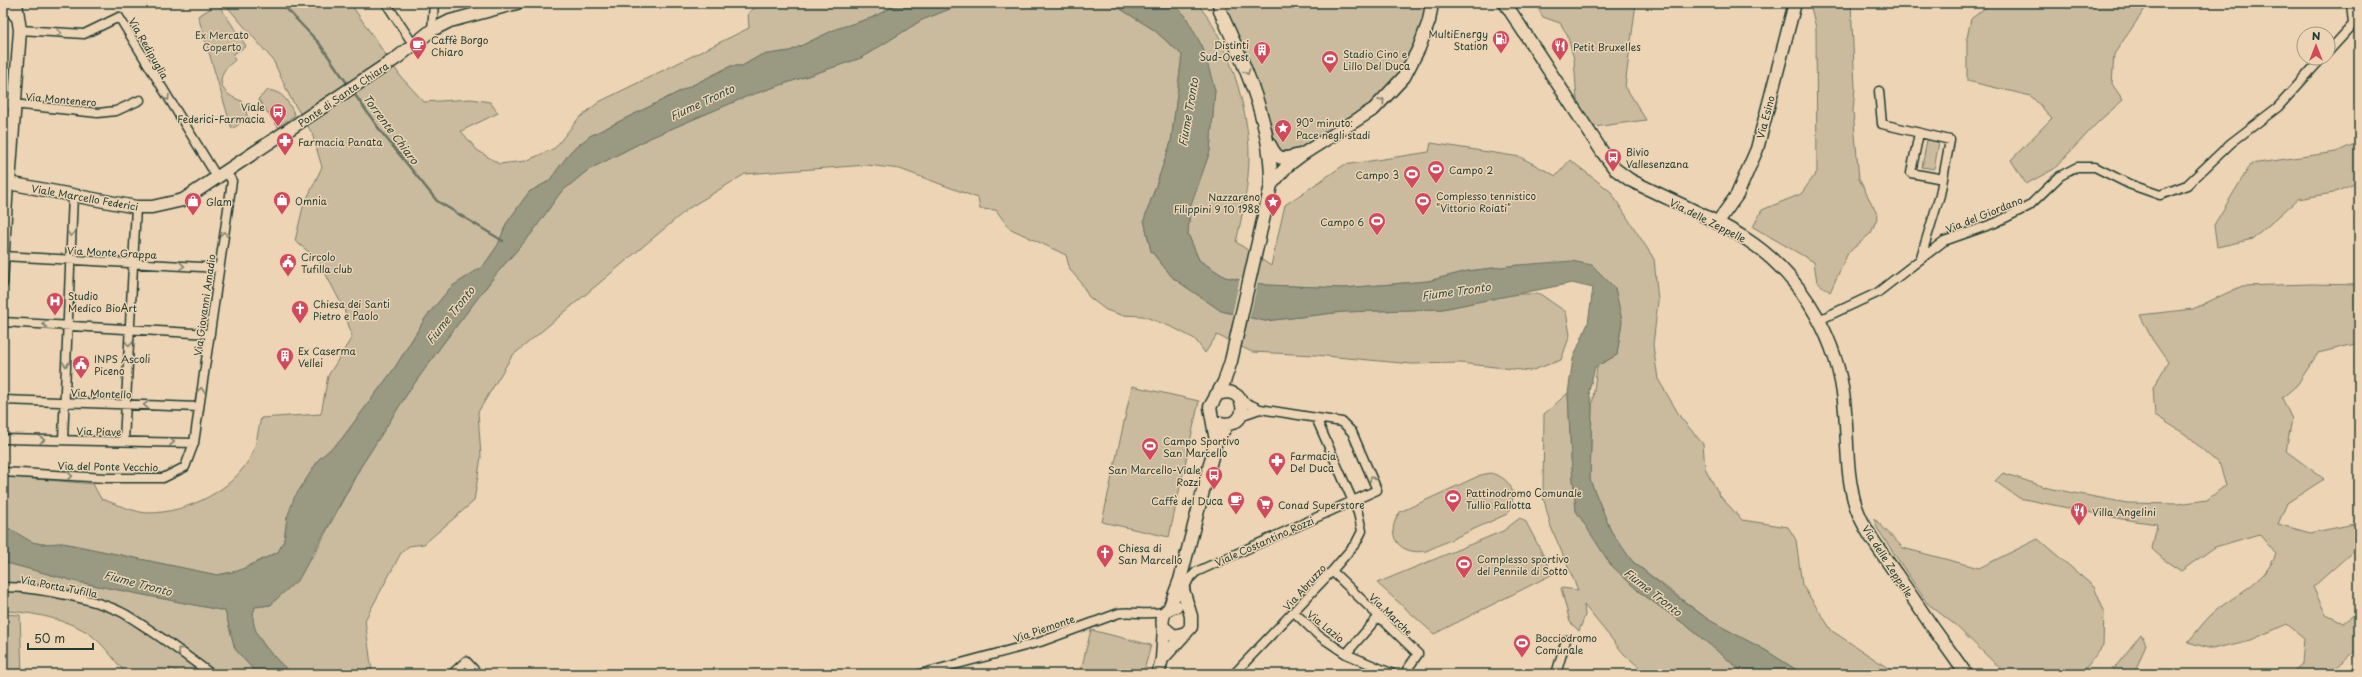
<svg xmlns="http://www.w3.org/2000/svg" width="2362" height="677" font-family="'Playpen Sans',sans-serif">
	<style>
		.green { fill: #cabb9f; stroke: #747c6a }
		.water { fill: #9a9982; stroke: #697463 }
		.pier { fill: #ecd4b4 }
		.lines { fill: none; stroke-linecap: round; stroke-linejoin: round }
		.stream { stroke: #697463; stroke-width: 2.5 }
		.street-casing { stroke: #1f3d34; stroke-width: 11 }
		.secondary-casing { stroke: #1f3d34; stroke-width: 15 }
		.street { stroke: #ecd4b4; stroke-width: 8 }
		.secondary { stroke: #ecd4b4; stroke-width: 12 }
		.oneway { stroke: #7b816e }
		.labels { text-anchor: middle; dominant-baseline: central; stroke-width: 3; stroke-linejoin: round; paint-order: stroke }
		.poi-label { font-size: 10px; fill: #1f3d34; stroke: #ecd4b4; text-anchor: start }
		.park-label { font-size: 10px; fill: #304a3f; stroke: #ecd4b4 }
		.street-label { font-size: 10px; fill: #1f3d34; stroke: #ecd4b4 }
		.water-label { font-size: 11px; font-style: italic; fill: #314b40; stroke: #ecd4b4 }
	</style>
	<rect width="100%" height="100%" fill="#ecd4b4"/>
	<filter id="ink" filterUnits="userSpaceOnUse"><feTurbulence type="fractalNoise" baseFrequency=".025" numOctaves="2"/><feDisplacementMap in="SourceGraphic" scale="8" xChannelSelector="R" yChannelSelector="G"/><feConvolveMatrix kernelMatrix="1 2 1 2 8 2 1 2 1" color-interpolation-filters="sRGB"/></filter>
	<g filter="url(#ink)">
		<!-- green -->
		<path class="green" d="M224,3H350L401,77L424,102L471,99L490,102L498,113L461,131L477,150L499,164L526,161L555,148L578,119L599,102L749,28L748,13L761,3H907L895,6L871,18L836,29L790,51L761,55L742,66H731L590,136L571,151L549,181L529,192L506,224L498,245L483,267L451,287L426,317L394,369L340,441L319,459L287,518L284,541L278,552L238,571L217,575L63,543L42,544L32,542L3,526V476L93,484L101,499C114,503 136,513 148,513C187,513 235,490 252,454C257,444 258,429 261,418L321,414L328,376L352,337L344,309L318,259L295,241L303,207L322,167L312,133L290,97L273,60Z
			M965,3H1111L1154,30L1182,55L1171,142L1144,220L1151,251L1173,278L1221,311L1265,321L1343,312L1443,309L1513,294H1540L1566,312L1570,335L1561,360L1530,371L1460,363L1412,364L1315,355L1252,352L1217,335L1205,353L1195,339L1174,328L1143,316L1121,315L1106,310L1089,297L1080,281L1070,270L1066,255L1009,228L996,210L980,209L978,198L900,169L867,165L745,174L689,208L512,356L478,412L481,457L474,501L424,544L409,546L401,553L365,620L372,672L370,674H292C275,658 245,632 255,607L271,605L314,555L360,468L409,391L442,345L497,273L532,233L560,193L588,170L652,137L748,96L861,58L922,20Z
			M1173,3H1196C1227,34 1249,111 1249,154C1249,184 1243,213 1236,242L1271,266L1285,205L1344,165L1429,152L1431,143L1520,157L1556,176L1570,160L1610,191L1654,259L1658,301L1653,345L1658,379L1681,418L1703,444L1705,468L1720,496L1742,520L1788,527L1796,540L1802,585L1832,631L1897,674H1803L1765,650L1709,620L1632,561L1611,531L1590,480L1592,407L1597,366L1617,355L1622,321L1615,288L1518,265L1468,271L1428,281L1344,288L1267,285L1225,277L1199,260L1188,234L1190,208L1210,151L1215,90L1185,15Z
			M1223,3H1437L1406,78L1334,138L1328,130C1314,138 1290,160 1275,148Z
			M1535,3H1636L1625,86L1646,120L1594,127L1577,101L1574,59L1567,34L1560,23L1543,17Z
			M1810,3H1851L1855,88L1853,111L1859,179L1878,216L1871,233L1848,253L1830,292L1817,282L1814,262L1753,227L1762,210L1801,194L1817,172L1816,28Z
			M1991,3H2149L2114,54L2112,84L2123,100L2099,121L2054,169L2026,184L2011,160L2052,118L2031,96L1967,81V38L1971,19Z
			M218,4L246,46L232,55L235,60C232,63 226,67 224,71C215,87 229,97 242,101L248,118L232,129L198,16Z
			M268,90C284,92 288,102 295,115L278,127L258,99Z
			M1927,140L1939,142L1934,169L1922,167Z
			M2359,142V182L2333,193L2298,199L2253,239L2217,247L2214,225L2251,164L2336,152Z
			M2311,284L2359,285V343L2318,353L2297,385L2282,398L2292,419L2286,451L2324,479L2287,503L2278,524L2310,533L2359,523V546L2313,587L2326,615L2343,623L2359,611V648L2329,674H2290L2302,664L2304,638L2287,624L2251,640L2212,649L2188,642C2195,634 2202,624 2210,616C2232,595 2265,584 2276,554L2259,534L2215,547L2181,571L2163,559L2152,549L2157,524L2122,519L2019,498L1995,481L2003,473L2048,488L2127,503L2178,504L2207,500L2226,485L2220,465L2185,434L2155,415L2153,388L2168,362L2152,339L2140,315L2193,309L2242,286Z
			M1132,386L1199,401L1169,537L1102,522Z
			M1568,393L1571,457L1576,511L1638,591L1687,626L1745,674H1647L1624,654L1584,605L1585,615L1579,631L1570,622L1561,588L1578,590L1551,527L1543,496L1544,414Z
			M1490,473C1512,478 1519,495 1507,514L1426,551C1400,556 1383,535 1400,512L1481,475Z
			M1520,518L1526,522L1553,574L1434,634L1377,583L1503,531Z
			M1874,518L1903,548L1979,568L2038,539L2094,587L2104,611L2103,645L2086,668L2076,674H2006L1954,624L1927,603L1877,528Z
			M3,562L78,582L225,611L235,649L257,674H185L169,668L171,674H124L122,669C113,658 103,644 91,635C72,620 27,611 3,611Z
			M3,614L20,615L22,674H3Z
			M1091,630L1151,645L1143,674H1080Z
			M2141,634L2146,644L2134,674H2110Z"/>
		<!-- water -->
		<path class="water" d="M907,3H965L922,20L861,58L748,96L652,137L588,170L560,193L532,233L497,273L442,345L409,391L360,468L299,579L270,605L255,607C245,632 275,658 292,674H257L235,649L225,611L78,582L3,562V525L32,542L42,544L63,543L217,575L238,571L278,552L284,541L287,518L294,498L319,459L340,441L394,369L426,317L451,287L483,266L498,245L506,224L529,192L549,181L571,151L590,136L731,66H742L761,55L790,51L836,29L871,18L895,6Z
			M1111,3H1173L1185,15L1203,48L1215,90L1210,151L1190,208L1188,234L1199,260L1225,277L1267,285L1344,288L1428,281L1468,271L1518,265L1572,261L1592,265L1615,288L1622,321L1617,355L1595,367L1589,391L1592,407L1590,480L1611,531L1632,561L1668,590L1709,620L1765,650L1803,674H1745L1687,626L1638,591L1610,564L1576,511L1571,457L1568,393L1573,359L1588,323L1593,288L1572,283L1443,309L1343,312L1265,321L1221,311L1173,278L1151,251L1144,220L1171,142L1182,55L1154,30Z"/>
		<!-- pier -->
		<path class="pier" d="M1240,278L1258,281L1249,320L1232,316Z"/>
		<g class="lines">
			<!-- stream -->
			<path class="stream" d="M281,3L319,43L349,86
				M353,92L382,133L437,201L503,241"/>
			<defs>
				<path id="street" d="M386,3L413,44
					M2351,3L2353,24
					M20,30L84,34L119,17L217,177
					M432,30L434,3
					M2328,52L2359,18
					M1879,91L1882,124L1950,140L1940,195L1920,260
					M3,103L98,113L116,111L140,100
					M1919,133L1911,173L1943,179
					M3,256L219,268
					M3,284L9,183
					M1819,320L1877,293L1944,241L1995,223L2029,206L2060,176L2077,167H2095L2129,184L2160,195L2187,185L2231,143L2278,107L2322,58
					M3,322L210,334
					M3,400L199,407
					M1240,416L1260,409
					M3,439L194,443
					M63,440L73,195
					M124,441L136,207
					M3,472L106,478H163L185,467L194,443L232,181L226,171
					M1332,571L1418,654L1404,674
					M3,587C34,587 98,599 125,614C155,632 183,653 211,674
					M1183,591L1189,579L1196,572L1377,490L1352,432L1342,422L1260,409L1240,400
					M1295,613L1318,635L1346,654L1393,674
					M1346,654L1379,616
					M452,674L466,661L478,674
					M920,674L1040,642L1119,613C1135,611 1150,616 1166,611
					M1234,674L1332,571L1356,543L1362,531L1358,513L1316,418
					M1556,674L1566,640"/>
				<path id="secondary" d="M5,3L18,18
					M1505,3L1603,153L1615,169L1630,180C1667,199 1708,215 1743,237C1797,271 1834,331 1843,393C1849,431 1844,470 1856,507C1865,532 1882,553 1897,575C1919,608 1942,641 1966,674
					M1270,145C1278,162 1284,159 1300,155
					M3,182L136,207H152L183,200L398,57L432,30L450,21L517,3
					M9,183L20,30L16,3
					M1271,185L1287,166L1303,154L1374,109L1404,77L1419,48L1429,21L1432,3
					M1717,223L1737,195L1757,149L1795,3
					M1216,395C1247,380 1253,430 1221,423
					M1216,441L1210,407L1224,382L1231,361L1271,185C1272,123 1245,66 1220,11L1219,3
					M1176,606C1165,608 1161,616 1163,627L1174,636L1186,633
					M1169,609L1180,580L1216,441L1228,424
					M1162,659L1191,627V616L1180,580
					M1158,674L1162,659L1164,628"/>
			</defs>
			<!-- street casing -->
			<use href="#street" class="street-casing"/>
			<!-- secondary casing -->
			<use href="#secondary" class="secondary-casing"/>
			<!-- street -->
			<use href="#street" class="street"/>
			<!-- secondary -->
			<use href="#secondary" class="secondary"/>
		</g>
		<!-- one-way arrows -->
		<defs><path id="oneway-chevron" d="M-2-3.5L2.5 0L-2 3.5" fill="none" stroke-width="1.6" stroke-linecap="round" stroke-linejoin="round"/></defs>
		<g class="oneway">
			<use href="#oneway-chevron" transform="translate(59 33) rotate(3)"/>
			<use href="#oneway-chevron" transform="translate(1247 72) rotate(70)"/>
			<use href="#oneway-chevron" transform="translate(167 98) rotate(58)"/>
			<use href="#oneway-chevron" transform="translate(1382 101) rotate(-48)"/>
			<use href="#oneway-chevron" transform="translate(71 234) rotate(92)"/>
			<use href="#oneway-chevron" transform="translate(224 234) rotate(-82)"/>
			<use href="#oneway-chevron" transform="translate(182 266) rotate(3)"/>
			<use href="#oneway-chevron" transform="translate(45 324) rotate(-177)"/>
			<use href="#oneway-chevron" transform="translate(129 344) rotate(93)"/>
			<use href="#oneway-chevron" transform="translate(66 364) rotate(92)"/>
			<use href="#oneway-chevron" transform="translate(201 390) rotate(-82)"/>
			<use href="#oneway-chevron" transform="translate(146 405) rotate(-178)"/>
			<use href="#oneway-chevron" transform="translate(42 440) rotate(1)"/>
			<use href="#oneway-chevron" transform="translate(172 442) rotate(1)"/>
			<use href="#oneway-chevron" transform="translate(70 476) rotate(3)"/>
			<use href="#oneway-chevron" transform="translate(1372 479) rotate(-113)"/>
			<use href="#oneway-chevron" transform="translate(180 650) rotate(-143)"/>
		</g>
	</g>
	<!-- icons -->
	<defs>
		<symbol id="fuel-pin" viewBox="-11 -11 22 30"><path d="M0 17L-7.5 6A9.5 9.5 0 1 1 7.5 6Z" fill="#d1495b" stroke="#ecd4b4"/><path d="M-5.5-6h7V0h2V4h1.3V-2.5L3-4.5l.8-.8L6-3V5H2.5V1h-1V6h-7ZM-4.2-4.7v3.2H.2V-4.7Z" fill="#fff"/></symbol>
		<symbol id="cafe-pin" viewBox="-11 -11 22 30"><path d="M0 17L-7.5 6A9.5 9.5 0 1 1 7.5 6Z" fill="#d1495b" stroke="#ecd4b4"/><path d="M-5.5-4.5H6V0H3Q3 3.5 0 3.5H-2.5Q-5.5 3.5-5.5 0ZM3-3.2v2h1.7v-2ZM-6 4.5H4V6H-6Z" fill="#fff"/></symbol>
		<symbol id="restaurant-pin" viewBox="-11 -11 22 30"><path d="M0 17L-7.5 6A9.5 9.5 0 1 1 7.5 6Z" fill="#d1495b" stroke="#ecd4b4"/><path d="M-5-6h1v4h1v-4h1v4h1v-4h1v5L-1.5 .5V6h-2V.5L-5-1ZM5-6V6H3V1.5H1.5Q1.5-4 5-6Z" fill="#fff"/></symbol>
		<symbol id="building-pin" viewBox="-11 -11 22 30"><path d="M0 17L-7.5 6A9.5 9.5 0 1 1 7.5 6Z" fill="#d1495b" stroke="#ecd4b4"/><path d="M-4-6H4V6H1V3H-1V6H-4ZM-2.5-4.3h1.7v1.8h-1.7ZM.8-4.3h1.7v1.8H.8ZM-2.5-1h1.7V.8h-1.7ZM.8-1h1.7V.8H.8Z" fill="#fff"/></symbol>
		<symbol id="stadium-pin" viewBox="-11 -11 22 30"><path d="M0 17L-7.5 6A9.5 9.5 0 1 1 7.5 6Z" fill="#d1495b" stroke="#ecd4b4"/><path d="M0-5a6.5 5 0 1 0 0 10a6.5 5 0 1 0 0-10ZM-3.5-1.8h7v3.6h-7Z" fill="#fff"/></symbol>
		<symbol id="bus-pin" viewBox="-11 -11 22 30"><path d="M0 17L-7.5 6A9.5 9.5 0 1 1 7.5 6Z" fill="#d1495b" stroke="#ecd4b4"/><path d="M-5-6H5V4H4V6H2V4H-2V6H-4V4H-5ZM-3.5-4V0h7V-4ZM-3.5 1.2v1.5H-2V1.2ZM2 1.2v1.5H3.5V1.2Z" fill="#fff"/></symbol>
		<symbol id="sight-pin" viewBox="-11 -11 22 30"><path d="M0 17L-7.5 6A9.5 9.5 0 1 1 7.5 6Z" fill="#d1495b" stroke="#ecd4b4"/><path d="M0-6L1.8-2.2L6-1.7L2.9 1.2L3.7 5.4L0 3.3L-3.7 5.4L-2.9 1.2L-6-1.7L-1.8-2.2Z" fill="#fff"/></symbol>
		<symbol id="pharmacy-pin" viewBox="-11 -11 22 30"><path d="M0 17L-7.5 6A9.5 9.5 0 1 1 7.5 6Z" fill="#d1495b" stroke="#ecd4b4"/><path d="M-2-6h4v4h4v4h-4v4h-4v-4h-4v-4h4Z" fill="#fff"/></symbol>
		<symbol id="shop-pin" viewBox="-11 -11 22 30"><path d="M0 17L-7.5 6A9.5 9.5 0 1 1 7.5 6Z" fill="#d1495b" stroke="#ecd4b4"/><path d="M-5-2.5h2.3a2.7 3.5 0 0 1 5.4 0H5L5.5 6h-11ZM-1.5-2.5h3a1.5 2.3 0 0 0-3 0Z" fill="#fff"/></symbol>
		<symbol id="civic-pin" viewBox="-11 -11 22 30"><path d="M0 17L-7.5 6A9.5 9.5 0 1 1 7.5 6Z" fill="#d1495b" stroke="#ecd4b4"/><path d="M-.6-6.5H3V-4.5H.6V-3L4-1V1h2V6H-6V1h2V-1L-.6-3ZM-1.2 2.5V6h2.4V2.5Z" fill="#fff"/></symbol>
		<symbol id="hospital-pin" viewBox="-11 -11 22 30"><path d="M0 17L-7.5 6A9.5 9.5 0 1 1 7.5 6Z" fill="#d1495b" stroke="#ecd4b4"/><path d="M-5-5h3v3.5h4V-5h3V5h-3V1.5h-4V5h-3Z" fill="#fff"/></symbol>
		<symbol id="church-pin" viewBox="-11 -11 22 30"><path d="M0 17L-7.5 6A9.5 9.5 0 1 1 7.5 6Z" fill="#d1495b" stroke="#ecd4b4"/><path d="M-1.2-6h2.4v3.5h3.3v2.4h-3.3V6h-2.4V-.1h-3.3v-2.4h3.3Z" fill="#fff"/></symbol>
		<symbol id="supermarket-pin" viewBox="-11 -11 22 30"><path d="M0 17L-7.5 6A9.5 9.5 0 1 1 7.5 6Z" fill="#d1495b" stroke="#ecd4b4"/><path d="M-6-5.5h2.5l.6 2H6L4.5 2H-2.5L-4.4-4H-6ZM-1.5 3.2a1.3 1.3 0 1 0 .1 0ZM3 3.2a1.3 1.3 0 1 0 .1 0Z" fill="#fff"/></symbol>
	</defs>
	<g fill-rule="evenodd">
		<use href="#fuel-pin" x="1491" y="29" width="20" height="27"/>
		<use href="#cafe-pin" x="408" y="35" width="20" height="27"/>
		<use href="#restaurant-pin" x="1550" y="36" width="20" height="27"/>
		<use href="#building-pin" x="1252" y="40" width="20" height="27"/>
		<use href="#stadium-pin" x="1320" y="49" width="20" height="27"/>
		<use href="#bus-pin" x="268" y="102" width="20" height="27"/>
		<use href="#sight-pin" x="1273" y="118" width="20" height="27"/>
		<use href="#pharmacy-pin" x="275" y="131" width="20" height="27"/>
		<use href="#bus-pin" x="1603" y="147" width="20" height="27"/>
		<use href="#stadium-pin" x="1426" y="159" width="20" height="27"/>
		<use href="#stadium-pin" x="1402" y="164" width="20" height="27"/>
		<use href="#shop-pin" x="272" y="190" width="20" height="27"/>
		<use href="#shop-pin" x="183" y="191" width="20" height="27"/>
		<use href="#stadium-pin" x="1413" y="191" width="20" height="27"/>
		<use href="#sight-pin" x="1263" y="192" width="20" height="27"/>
		<use href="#stadium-pin" x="1367" y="211" width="20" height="27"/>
		<use href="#civic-pin" x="278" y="252" width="20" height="27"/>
		<use href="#hospital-pin" x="45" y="291" width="20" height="27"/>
		<use href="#church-pin" x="290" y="299" width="20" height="27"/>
		<use href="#building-pin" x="275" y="346" width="20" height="27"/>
		<use href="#civic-pin" x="71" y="354" width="20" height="27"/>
		<use href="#stadium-pin" x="1140" y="436" width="20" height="27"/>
		<use href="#pharmacy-pin" x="1267" y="451" width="20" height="27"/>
		<use href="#bus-pin" x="1204" y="465" width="20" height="27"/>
		<use href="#stadium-pin" x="1443" y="488" width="20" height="27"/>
		<use href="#cafe-pin" x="1226" y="490" width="20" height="27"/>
		<use href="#supermarket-pin" x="1255" y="494" width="20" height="27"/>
		<use href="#restaurant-pin" x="2069" y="501" width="20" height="27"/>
		<use href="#church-pin" x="1095" y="543" width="20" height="27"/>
		<use href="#stadium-pin" x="1454" y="554" width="20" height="27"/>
		<use href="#stadium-pin" x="1512" y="633" width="20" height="27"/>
	</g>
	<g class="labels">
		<!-- poi labels -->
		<g class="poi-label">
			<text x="1488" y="33" text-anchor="end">MultiEnergy<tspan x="1488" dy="12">Station</tspan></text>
			<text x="431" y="39">Caffè Borgo<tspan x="431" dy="12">Chiaro</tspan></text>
			<text x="1249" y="44" text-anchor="end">Distinti<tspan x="1249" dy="12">Sud-Ovest</tspan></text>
			<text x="1573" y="46">Petit Bruxelles</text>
			<text x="1343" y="53">Stadio Cino e<tspan x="1343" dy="12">Lillo Del Duca</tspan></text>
			<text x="265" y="106" text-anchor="end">Viale<tspan x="265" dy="12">Federici-Farmacia</tspan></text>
			<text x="1296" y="122">90° minuto:<tspan x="1296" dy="12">Pace negli stadi</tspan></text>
			<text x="298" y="141">Farmacia Panata</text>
			<text x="1626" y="151">Bivio<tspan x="1626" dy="12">Vallesenzana</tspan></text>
			<text x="1449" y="169">Campo 2</text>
			<text x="1399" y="174" text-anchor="end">Campo 3</text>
			<text x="1436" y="195">Complesso tennistico<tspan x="1436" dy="12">"Vittorio Roiati"</tspan></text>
			<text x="1260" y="196" text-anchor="end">Nazzareno<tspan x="1260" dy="12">Filippini 9 10 1988</tspan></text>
			<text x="295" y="200">Omnia</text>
			<text x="206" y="201">Glam</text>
			<text x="1364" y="221" text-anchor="end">Campo 6</text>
			<text x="301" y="256">Circolo<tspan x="301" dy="12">Tufilla club</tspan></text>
			<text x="68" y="295">Studio<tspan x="68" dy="12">Medico BioArt</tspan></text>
			<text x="313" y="303">Chiesa dei Santi<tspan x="313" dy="12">Pietro e Paolo</tspan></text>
			<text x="298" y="350">Ex Caserma<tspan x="298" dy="12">Vellei</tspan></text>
			<text x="94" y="358">INPS Ascoli<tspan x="94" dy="12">Piceno</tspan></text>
			<text x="1163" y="440">Campo Sportivo<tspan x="1163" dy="12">San Marcello</tspan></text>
			<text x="1290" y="455">Farmacia<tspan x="1290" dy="12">Del Duca</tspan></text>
			<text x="1201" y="469" text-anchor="end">San Marcello-Viale<tspan x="1201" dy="12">Rozzi</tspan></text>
			<text x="1466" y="492">Pattinodromo Comunale<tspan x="1466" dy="12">Tullio Pallotta</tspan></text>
			<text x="1223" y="500" text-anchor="end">Caffè del Duca</text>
			<text x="1278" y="504">Conad Superstore</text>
			<text x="2092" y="511">Villa Angelini</text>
			<text x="1118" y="547">Chiesa di<tspan x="1118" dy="12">San Marcello</tspan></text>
			<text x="1477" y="558">Complesso sportivo<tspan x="1477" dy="12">del Pennile di Sotto</tspan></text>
			<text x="1535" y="637">Bocciodromo<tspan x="1535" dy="12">Comunale</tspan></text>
		</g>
		<!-- park labels -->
		<g class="park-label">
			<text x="222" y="34">Ex Mercato<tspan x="222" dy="12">Coperto</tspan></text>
		</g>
		<!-- street labels -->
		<g class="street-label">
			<text transform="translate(149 48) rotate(60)">Via Redipuglia</text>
			<text transform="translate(343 94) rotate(-34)">Ponte di Santa Chiara</text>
			<text transform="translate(61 99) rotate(5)">Via Montenero</text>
			<text transform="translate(1765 117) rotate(-75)">Via Esino</text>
			<text transform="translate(85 197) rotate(10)">Viale Marcello Federici</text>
			<text transform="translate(1984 214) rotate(-22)">Via del Giordano</text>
			<text transform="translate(1708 220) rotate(27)">Via delle Zeppelle</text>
			<text transform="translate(112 252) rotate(3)">Via Monte Grappa</text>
			<text transform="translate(204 305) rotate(-82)">Via Giovanni Amadio</text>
			<text transform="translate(101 393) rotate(2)">Via Montello</text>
			<text transform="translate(99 431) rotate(1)">Via Piave</text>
			<text transform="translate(108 466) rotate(1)">Via del Ponte Vecchio</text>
			<text transform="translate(1264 541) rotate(-24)">Viale Costantino Rozzi</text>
			<text transform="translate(1888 561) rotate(57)">Via delle Zeppelle</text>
			<text transform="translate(59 586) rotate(11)">Via Porta Tufilla</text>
			<text transform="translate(1304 587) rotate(-48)">Via Abruzzo</text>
			<text transform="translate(1391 614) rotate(44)">Via Marche</text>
			<text transform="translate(1326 626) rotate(39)">Via Lazio</text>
			<text transform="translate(1044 628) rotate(-19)">Via Piemonte</text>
		</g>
		<!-- water labels -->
		<g class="water-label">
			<text transform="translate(702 102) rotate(-25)">Fiume Tronto</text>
			<text transform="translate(1188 112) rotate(-80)">Fiume Tronto</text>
			<text transform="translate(391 129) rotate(53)">Torrente Chiaro</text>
			<text transform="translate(1456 291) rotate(-8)">Fiume Tronto</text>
			<text transform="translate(450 315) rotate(-51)">Fiume Tronto</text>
			<text transform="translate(138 583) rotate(15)">Fiume Tronto</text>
			<text transform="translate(1653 592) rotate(38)">Fiume Tronto</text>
		</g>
	</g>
	<!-- margin -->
	<rect width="2362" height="677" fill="none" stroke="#ecd4b4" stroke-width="16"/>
	<rect x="8" y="8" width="2346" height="661" fill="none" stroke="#1f3d34" stroke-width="1.5" filter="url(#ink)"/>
	<!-- north arrow -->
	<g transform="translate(2316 46)"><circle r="19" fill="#ecd4b4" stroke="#9a9881"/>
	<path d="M0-3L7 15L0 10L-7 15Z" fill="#d1495b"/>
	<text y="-6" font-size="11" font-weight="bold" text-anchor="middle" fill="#1f3d34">N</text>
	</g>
	<!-- scale -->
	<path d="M28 643v6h65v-6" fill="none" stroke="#1f3d34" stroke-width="2"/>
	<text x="34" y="643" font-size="12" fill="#1f3d34" stroke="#ecd4b4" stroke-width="3" paint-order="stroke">50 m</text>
</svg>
